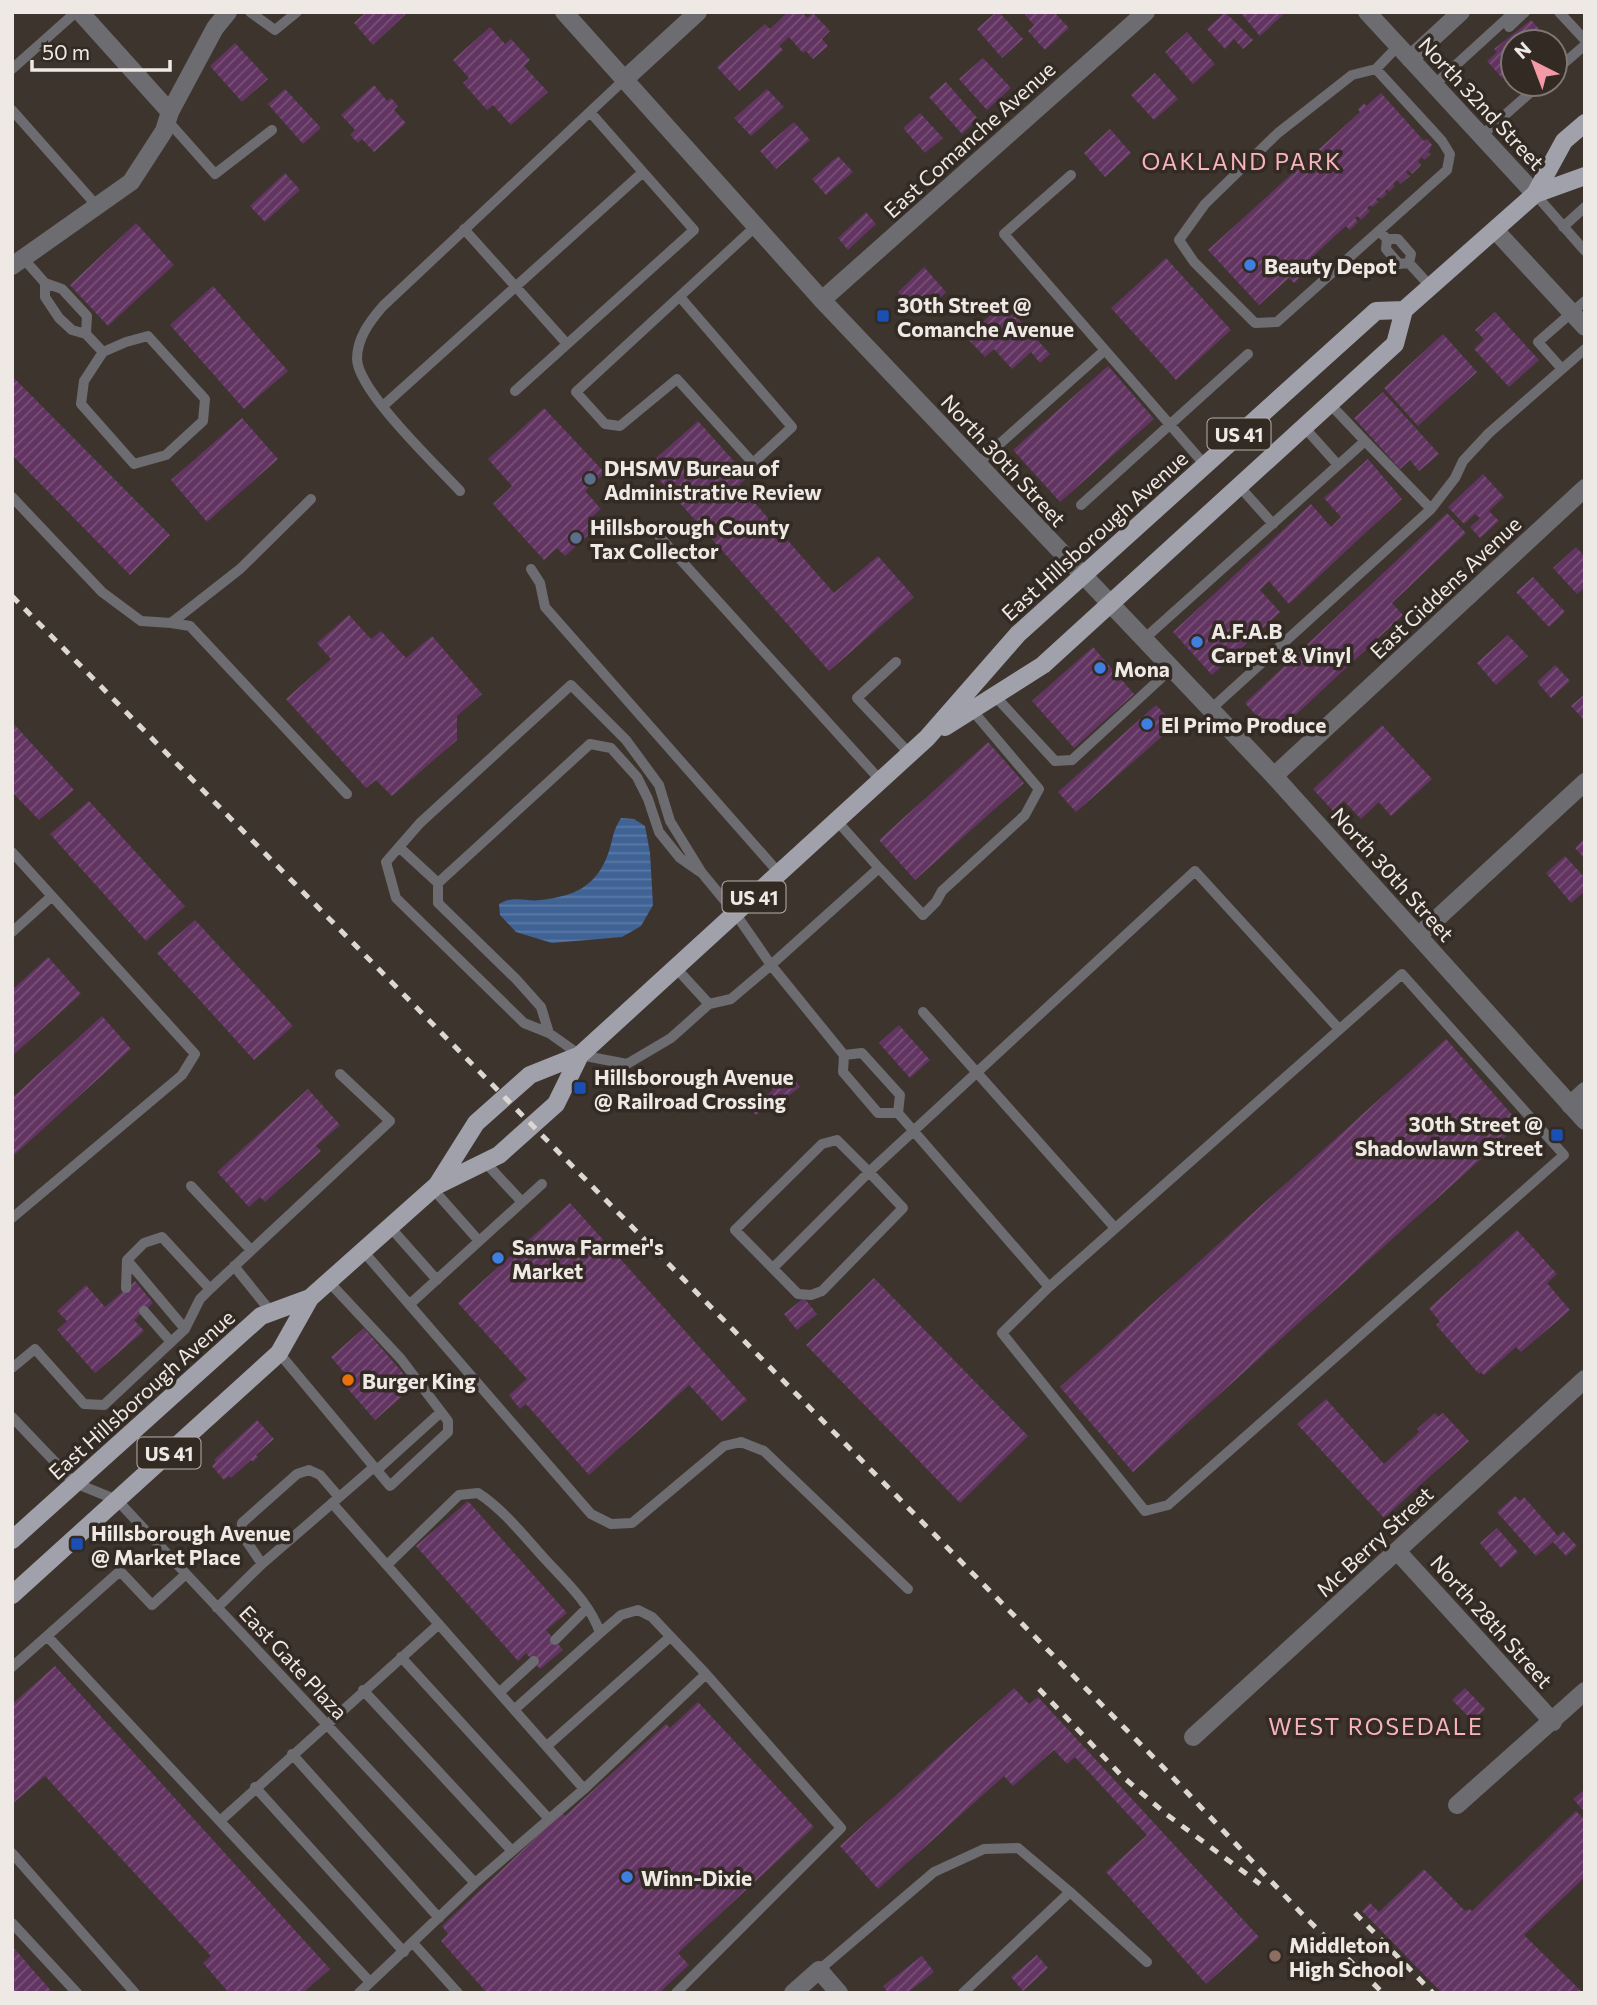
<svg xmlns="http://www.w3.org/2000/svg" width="1597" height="2005" font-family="Commissioner,sans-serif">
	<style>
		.water { fill: url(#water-rules) }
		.building { fill: url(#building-hatch) }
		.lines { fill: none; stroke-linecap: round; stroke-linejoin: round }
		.service { stroke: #6c6c71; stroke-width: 10 }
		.minor { stroke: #6c6c71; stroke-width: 18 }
		.tertiary { stroke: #6c6c71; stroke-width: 18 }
		.primary { stroke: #a0a1ab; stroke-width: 18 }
		.rail { stroke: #ddd7d2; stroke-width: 5; stroke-dasharray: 9 9; stroke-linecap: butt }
		.shop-dot { fill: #3f7fe0; stroke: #332a24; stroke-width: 2.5 }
		.transit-dot { fill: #1a4fb4; stroke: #332a24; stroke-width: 2.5 }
		.service-dot { fill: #5c6f8a; stroke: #332a24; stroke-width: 2.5 }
		.food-dot { fill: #e8710a; stroke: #332a24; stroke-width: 2.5 }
		.education-dot { fill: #8d6e63; stroke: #332a24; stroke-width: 2.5 }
		.labels { text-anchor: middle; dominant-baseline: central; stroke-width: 7; stroke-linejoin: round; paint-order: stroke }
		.shield { fill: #332a24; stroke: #b7b0ab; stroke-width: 2 }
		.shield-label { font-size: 19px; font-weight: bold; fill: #efe9e5 }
		.street-label { font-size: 21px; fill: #efe9e5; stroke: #332a24 }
		.poi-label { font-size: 21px; font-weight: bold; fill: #efe9e5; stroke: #332a24; text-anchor: start }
		.neighbourhood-label { font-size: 23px; letter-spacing: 2px; fill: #f8b4bc; stroke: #332a24 }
	</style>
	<defs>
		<pattern id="water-rules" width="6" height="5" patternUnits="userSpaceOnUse" patternTransform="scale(1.75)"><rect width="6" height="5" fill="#406396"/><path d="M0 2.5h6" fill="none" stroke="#5c79a5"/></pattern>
		<pattern id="building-hatch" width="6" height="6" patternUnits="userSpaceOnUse" patternTransform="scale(1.75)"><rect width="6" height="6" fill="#623462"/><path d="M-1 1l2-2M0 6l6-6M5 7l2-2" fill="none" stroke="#795178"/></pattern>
	</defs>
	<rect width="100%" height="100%" fill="#3d342e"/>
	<!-- water -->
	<path class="water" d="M621,818L634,819L645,826L650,853L653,905L641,926L622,937L552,943L516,932L500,915L499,904C514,895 525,902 541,900C574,896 596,887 608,854C613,840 612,832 621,818Z"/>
	<!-- building -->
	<path class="building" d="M362,12H408L373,45L354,23L364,14Z
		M788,12H802L807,18L813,13L830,31L822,39L828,46L813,59L806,51L803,53L789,37L779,46L783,50L739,91L717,67L765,24L770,29Z
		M996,12H999L1023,39L1002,58L977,29Z
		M1028,12H1054L1069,28L1045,50L1028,31L1034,25L1025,15Z
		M1225,12L1253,40L1243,49L1234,39L1225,49L1207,29Z
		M1240,12H1282L1284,14L1260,36Z
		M1531,20L1548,39L1544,42H1513V71L1503,79L1487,61L1497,52L1494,49Z
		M490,27L505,44L511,39L530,60L524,66L548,92L511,125L493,105L487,110L463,83L469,78L453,60Z
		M1187,32L1215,64L1193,84L1165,52Z
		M235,43L268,79L242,102L210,66Z
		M983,58L1011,88L987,110L959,79Z
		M1155,73L1178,99L1154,120L1131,95Z
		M946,82L978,119L962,134L929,97Z
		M374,85L387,101L391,98L398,106L394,110L406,123L374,152L362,139L358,143L350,135L355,130L341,115Z
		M285,89L321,128L303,144L268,104Z
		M767,89L784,107L751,136L734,118Z
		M1381,93L1424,141L1427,139L1432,145L1428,152L1431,154L1424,160L1422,157L1418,161L1421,165L1412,174L1408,170L1406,172L1410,176L1400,184L1397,180L1393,184L1395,186L1389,192L1387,189L1385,191L1387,194L1381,199L1379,197L1376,199L1379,202L1372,207L1370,205L1367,208L1370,211L1361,220L1358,216L1355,218L1358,222L1350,230L1346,226L1314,255L1319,260L1294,283L1289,278L1259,305L1208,250L1360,112L1358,109L1364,103L1366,106Z
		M920,113L943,138L925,153L903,128Z
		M794,122L810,140L776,169L760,151Z
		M1110,129L1131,153L1105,177L1084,153Z
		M838,156L853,172L826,195L812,179Z
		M285,173L300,190L265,222L250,206Z
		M866,212L876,224L848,250L838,238Z
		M136,223L174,265L108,326L70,285Z
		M1166,258L1231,330L1176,380L1111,308Z
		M924,267L946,292L920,316L898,292Z
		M213,286L288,371L244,409L170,325Z
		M1004,303L1050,354L1040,363L1031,352L1012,369L994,349L985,357L966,337Z
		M1495,312L1539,360L1509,387L1474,349L1484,339L1475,330Z
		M1443,334L1477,372L1418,426L1384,388Z
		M1108,366L1154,419L1060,502L1013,450Z
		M12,376L170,535L130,575L12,455Z
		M1383,392L1439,454L1419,471L1410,460L1400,469L1354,418Z
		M544,408L605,473L585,491L601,509L588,521L595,529L565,556L557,548L544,560L493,504L512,486L488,459Z
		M242,418L278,459L207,522L171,480Z
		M698,421L748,477L739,485L834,593L878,556L914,597L829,671L647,466Z
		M1368,459L1402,499L1289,604L1269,581L1260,590L1280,612L1212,675L1173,632L1311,504L1331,527L1341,517L1324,498Z
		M1483,474L1504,497L1489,511L1499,521L1480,538L1470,527L1480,518L1475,514L1464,524L1448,507Z
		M1447,513L1466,533L1392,603L1403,615L1274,735L1245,703Z
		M1576,547L1585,557V587L1577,594L1553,568Z
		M1533,577L1565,612L1549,627L1516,592Z
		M349,615L371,639L381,631L406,658L432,636L482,694L457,716V740L392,796L376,780L366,788L286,699L331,659L317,643Z
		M1508,635L1528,656L1496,685L1477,663Z
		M1093,647L1134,694L1074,748L1032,701Z
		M1555,665L1570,681L1551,698L1537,682Z
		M1585,694V721L1571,706Z
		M1156,705L1175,725L1076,812L1058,792Z
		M12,722L74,790L39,820L12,792Z
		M1382,725L1432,779L1391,816L1379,802L1361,819L1344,801L1333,811L1313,789Z
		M988,742L1024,783L915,880L879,840Z
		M89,801L185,906L146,941L50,834Z
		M1585,838V859L1575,848Z
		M1565,856L1585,878V891L1571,903L1546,873Z
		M195,920L293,1026L254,1060L157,953Z
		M48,957L81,994L12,1056V990Z
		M102,1016L131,1049L12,1157V1098Z
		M899,1025L930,1060L910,1078L879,1043Z
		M1446,1039L1520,1124L1133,1472L1060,1387Z
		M787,1070L800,1087L783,1100L780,1096L756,1115L750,1107L773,1090L769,1084Z
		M308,1089L340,1125L316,1146L321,1151L265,1202L260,1197L249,1207L217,1172Z
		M570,1203L747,1400L722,1421L689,1385L589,1475L526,1404L520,1409L509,1395L527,1379L458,1303Z
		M1517,1230L1557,1274L1547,1283L1570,1310L1521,1352L1516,1347L1484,1375L1481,1372L1479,1374L1436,1325L1440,1322L1429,1308Z
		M874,1278L1028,1436L960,1503L806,1345Z
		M135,1281L153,1303L134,1320L144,1331L95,1373L57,1330L67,1321L57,1311L86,1285L105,1307Z
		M804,1298L817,1314L797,1330L784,1314Z
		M364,1328L414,1386L375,1420L341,1381L347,1376L331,1357Z
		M1326,1399L1384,1464L1419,1432L1417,1429L1435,1413L1438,1417L1443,1413L1469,1441L1384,1518L1297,1424Z
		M257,1420L274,1439L256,1455L258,1457L253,1462L251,1460L231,1478L229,1476L224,1480L212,1466L216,1462L214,1460Z
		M1515,1496L1520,1501L1524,1497L1558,1536L1563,1531L1577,1546L1566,1556L1553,1542L1536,1556L1497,1512Z
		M468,1501L567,1613L546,1630L563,1650L540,1669L526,1653L518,1661L416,1546Z
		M1497,1528L1518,1552L1501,1568L1480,1543Z
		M55,1666L330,1969L303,1993H229L203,1963L211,1956L45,1776L12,1804V1704Z
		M1014,1688L1029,1704L1038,1697L1259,1937L1206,1984L1106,1872L1147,1835L1075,1757L1067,1764L1054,1750L1013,1786L1004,1776L878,1889L840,1846Z
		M1465,1688L1485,1709L1473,1721L1452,1700Z
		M698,1702L814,1827L678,1953L689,1965L659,1993H487L441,1941L448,1934L442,1926L562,1813L565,1816L666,1724L670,1728Z
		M1585,1789V1812L1573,1799Z
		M1576,1811L1585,1820V1877L1524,1935L1583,1993H1442L1362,1911L1370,1903L1379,1912L1424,1869L1465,1911L1469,1909L1472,1911Z
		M12,1946L53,1993H12Z
		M1037,1955L1048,1968L1023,1991L1011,1977Z
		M922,1956L934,1972L907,1993H888L883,1986Z"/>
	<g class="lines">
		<!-- service -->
		<path class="service" d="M250,12L275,30L297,12
			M1559,12L1585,40
			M1509,27L1525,12
			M12,69L76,12
			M1376,69L1442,141L1450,154L1447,170L1277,322L1255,323L1194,262L1179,240L1205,204L1278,133L1352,75L1376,69L1398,46
			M1555,71L1585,45
			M1434,85L1514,12
			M12,110L97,206
			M167,120L215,174L272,130
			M1481,136L1540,84
			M1071,175L1004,234L1205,465
			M1535,194L1585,251
			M1563,227L1585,207
			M464,229L567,344
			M1379,231L1387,239H1398L1411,254L1409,263L1399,264L1386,249L1387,239
			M23,258L45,283L62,289L87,316L86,334
			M1409,263L1431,287
			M45,283V297L59,318L72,330L86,334L103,352L84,381L81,404L134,464L166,455L203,421L205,399L148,336L126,342L103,352
			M680,297L792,427L753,463L677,379L620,426L605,424L576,392L756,226
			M1562,369L1538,342L1585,301
			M515,391L694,230L590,112
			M383,406L643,172
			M1304,427L1338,465
			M1365,441L1431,509
			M977,464L1105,350
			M1239,486L1273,524
			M460,491C436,465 358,391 357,359C357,338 370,321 383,306L625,79
			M12,497L102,592L141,621L171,623L240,569L311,499
			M1081,505L1248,354
			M659,536L881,781
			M531,569L540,583L545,607L779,873
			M171,623L190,626L347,794
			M1144,639L1365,441L1329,403
			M896,662L857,698L910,754
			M995,696L1055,761L1072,760L1172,668
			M1211,709L1431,509L1455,478L1463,461L1489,433L1585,349
			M837,821L879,868L771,965L844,1055L843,1072L878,1113H898
			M399,847L438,883
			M12,852L195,1054L182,1075L12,1218
			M879,868L923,915L936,902L942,891L1025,815L1039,789L972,710
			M12,932L52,896
			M676,968L709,1004L671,1038L627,1064L580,1055L549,1033L524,1023L396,898L386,862L420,823L571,685L626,740L659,785L670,821L702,873L735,913L771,965L731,999L709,1004
			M923,1012L1115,1228
			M549,1033L541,1007L516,979L438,903V883L590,744L611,748L637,777L648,799L659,832L680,858L700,872
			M844,1055L862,1053L900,1095L898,1113L1049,1287L1402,974L1564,1155L1168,1505L1145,1511L1002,1333L1049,1287
			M485,1162L522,1202
			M191,1186L250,1249
			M433,1189L479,1241
			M390,1227L437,1280
			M363,1251L591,1514L611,1524L632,1523L724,1446L741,1442L764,1451L908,1589
			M127,1260L185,1329
			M234,1266L271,1312
			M773,1268L869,1172L903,1208L822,1291L811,1295L798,1294L735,1230L822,1144L837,1140L869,1172L1195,871L1339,1029
			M126,1288L127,1260L144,1243L162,1237L210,1289
			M410,1304L542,1184
			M144,1311L171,1342
			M279,1353L390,1486L448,1432V1421L401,1359L329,1282
			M12,1368L35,1349L84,1404L104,1405L185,1329L200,1299L210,1289L390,1121L340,1074
			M12,1417L75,1483L117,1500L475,1883
			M377,1470L441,1412
			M332,1503L584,1789
			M262,1564L241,1533L242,1523L297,1474L309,1470L320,1475L339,1497
			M387,1565L459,1495L478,1493C504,1510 523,1535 544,1558C565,1581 590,1603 600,1633L515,1709
			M217,1608L262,1564L374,1467
			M600,1633L621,1615L638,1610L652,1617L706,1674
			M47,1636L120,1571L152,1605L186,1574
			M555,1640L587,1608
			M401,1657L549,1819
			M12,1667L47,1636L370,1982
			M363,1690L512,1851
			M500,1692L534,1661
			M547,1746L670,1637
			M292,1754L439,1918
			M255,1787L404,1952
			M220,1821L439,1624
			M12,1853L135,1993
			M12,1923L77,1993
			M413,1943L458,1993
			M819,1970L934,1872L984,1849L1018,1848L1070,1892L1147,1962
			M359,1993L475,1883L584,1789L706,1674L841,1828L676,1993
			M963,1993L1070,1892"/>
		<!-- minor -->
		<path class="minor" d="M80,12L170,112
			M1367,12L1535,194
			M1410,59L1461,12
			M625,79L698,12
			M1495,230L1585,327
			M12,266L131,182L164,131L170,112L215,28L228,12
			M822,300L1146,12
			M1274,776L1585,488
			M1418,936L1585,782
			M1570,1105L1585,1091
			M1397,1551L1553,1722
			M1193,1737L1585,1379
			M1457,1805L1585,1691
			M793,1993L819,1970L839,1993"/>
		<!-- tertiary -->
		<path class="tertiary" d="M564,12L822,300L1274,776L1585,1121"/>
		<!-- primary -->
		<path class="primary" d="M1535,194L1585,176
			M945,727L1043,665L1395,344L1404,310L1535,194L1564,141L1585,123
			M438,1185L499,1155L556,1104L580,1055
			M12,1540L261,1316L310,1298
			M12,1595L279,1353L310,1298L437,1185L476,1123L530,1075L580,1055L927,738L1018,634L1376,311L1404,310"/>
		<!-- rail -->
		<path class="rail" d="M12,596L1161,1765L1305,1917L1383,1993
			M1039,1689L1122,1776L1166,1814L1260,1884
			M1355,1913L1433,1993"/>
	</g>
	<!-- markers -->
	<g class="shop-dot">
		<circle cx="1250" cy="265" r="7"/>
		<circle cx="1197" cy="642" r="7"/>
		<circle cx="1100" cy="668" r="7"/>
		<circle cx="1147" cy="724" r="7"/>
		<circle cx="498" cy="1258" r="7"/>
		<circle cx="627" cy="1877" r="7"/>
	</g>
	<g class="transit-dot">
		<rect x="876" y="309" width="14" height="14" rx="3.5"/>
		<rect x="573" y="1081" width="14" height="14" rx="3.5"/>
		<rect x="1550" y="1128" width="14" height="14" rx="3.5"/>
		<rect x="70" y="1537" width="14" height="14" rx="3.5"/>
	</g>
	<g class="service-dot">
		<circle cx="590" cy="479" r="7"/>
		<circle cx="576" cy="538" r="7"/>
	</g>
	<circle class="food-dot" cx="348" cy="1380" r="7"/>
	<circle class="education-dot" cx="1275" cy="1956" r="7"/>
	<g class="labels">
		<!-- shield labels -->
		<g class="shield">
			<rect x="1207.5" y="418.5" width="63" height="31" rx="5"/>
			<rect x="722.5" y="881.5" width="63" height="31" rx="5"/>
			<rect x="137.5" y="1437.5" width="63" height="31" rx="5"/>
		</g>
		<g class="shield-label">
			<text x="1239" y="434">US 41</text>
			<text x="754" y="897">US 41</text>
			<text x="169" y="1453">US 41</text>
		</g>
		<!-- street labels -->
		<g class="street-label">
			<text transform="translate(1482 103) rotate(47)">North 32nd Street</text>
			<text transform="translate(969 139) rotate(-42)">East Comanche Avenue</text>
			<text transform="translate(1004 460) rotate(47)">North 30th Street</text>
			<text transform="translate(1094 535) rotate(-42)">East Hillsborough Avenue</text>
			<text transform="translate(1445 587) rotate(-43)">East Giddens Avenue</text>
			<text transform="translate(1393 874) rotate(48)">North 30th Street</text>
			<text transform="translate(141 1394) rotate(-42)">East Hillsborough Avenue</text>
			<text transform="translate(1374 1541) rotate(-43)">Mc Berry Street</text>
			<text transform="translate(1492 1621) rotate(48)">North 28th Street</text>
			<text transform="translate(294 1662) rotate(47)">East Gate Plaza</text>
		</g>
		<!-- poi labels -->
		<g class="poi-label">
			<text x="1264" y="265">Beauty Depot</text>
			<text x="897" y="304">30th Street @<tspan x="897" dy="24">Comanche Avenue</tspan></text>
			<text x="604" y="467">DHSMV Bureau of<tspan x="604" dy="24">Administrative Review</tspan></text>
			<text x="590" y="526">Hillsborough County<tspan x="590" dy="24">Tax Collector</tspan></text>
			<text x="1211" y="630">A.F.A.B<tspan x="1211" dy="24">Carpet &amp; Vinyl</tspan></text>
			<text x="1114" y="668">Mona</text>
			<text x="1161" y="724">El Primo Produce</text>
			<text x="594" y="1076">Hillsborough Avenue<tspan x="594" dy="24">@ Railroad Crossing</tspan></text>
			<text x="1543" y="1123" text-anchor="end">30th Street @<tspan x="1543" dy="24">Shadowlawn Street</tspan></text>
			<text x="512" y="1246">Sanwa Farmer's<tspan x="512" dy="24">Market</tspan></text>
			<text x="362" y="1380">Burger King</text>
			<text x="91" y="1532">Hillsborough Avenue<tspan x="91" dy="24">@ Market Place</tspan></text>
			<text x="641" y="1877">Winn-Dixie</text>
			<text x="1289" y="1944">Middleton<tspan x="1289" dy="24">High School</tspan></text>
		</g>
		<!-- neighbourhood labels -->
		<g class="neighbourhood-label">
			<text x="1242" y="161">OAKLAND PARK</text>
			<text x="1376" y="1726">WEST ROSEDALE</text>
		</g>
	</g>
	<!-- border -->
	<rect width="1597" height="2005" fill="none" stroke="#efe9e5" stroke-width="28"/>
	<!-- north arrow -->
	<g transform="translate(1534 63) rotate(318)"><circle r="33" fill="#332a24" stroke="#7e7671" stroke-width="2"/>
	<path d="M0-5L12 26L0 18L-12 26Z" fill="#f49aa6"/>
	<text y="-10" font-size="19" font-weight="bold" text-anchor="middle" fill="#efe9e5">N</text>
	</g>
	<!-- scale -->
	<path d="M32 60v10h138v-10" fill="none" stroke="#efe9e5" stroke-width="3.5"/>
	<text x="42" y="60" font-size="21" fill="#efe9e5" stroke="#332a24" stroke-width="5" paint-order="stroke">50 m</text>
</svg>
